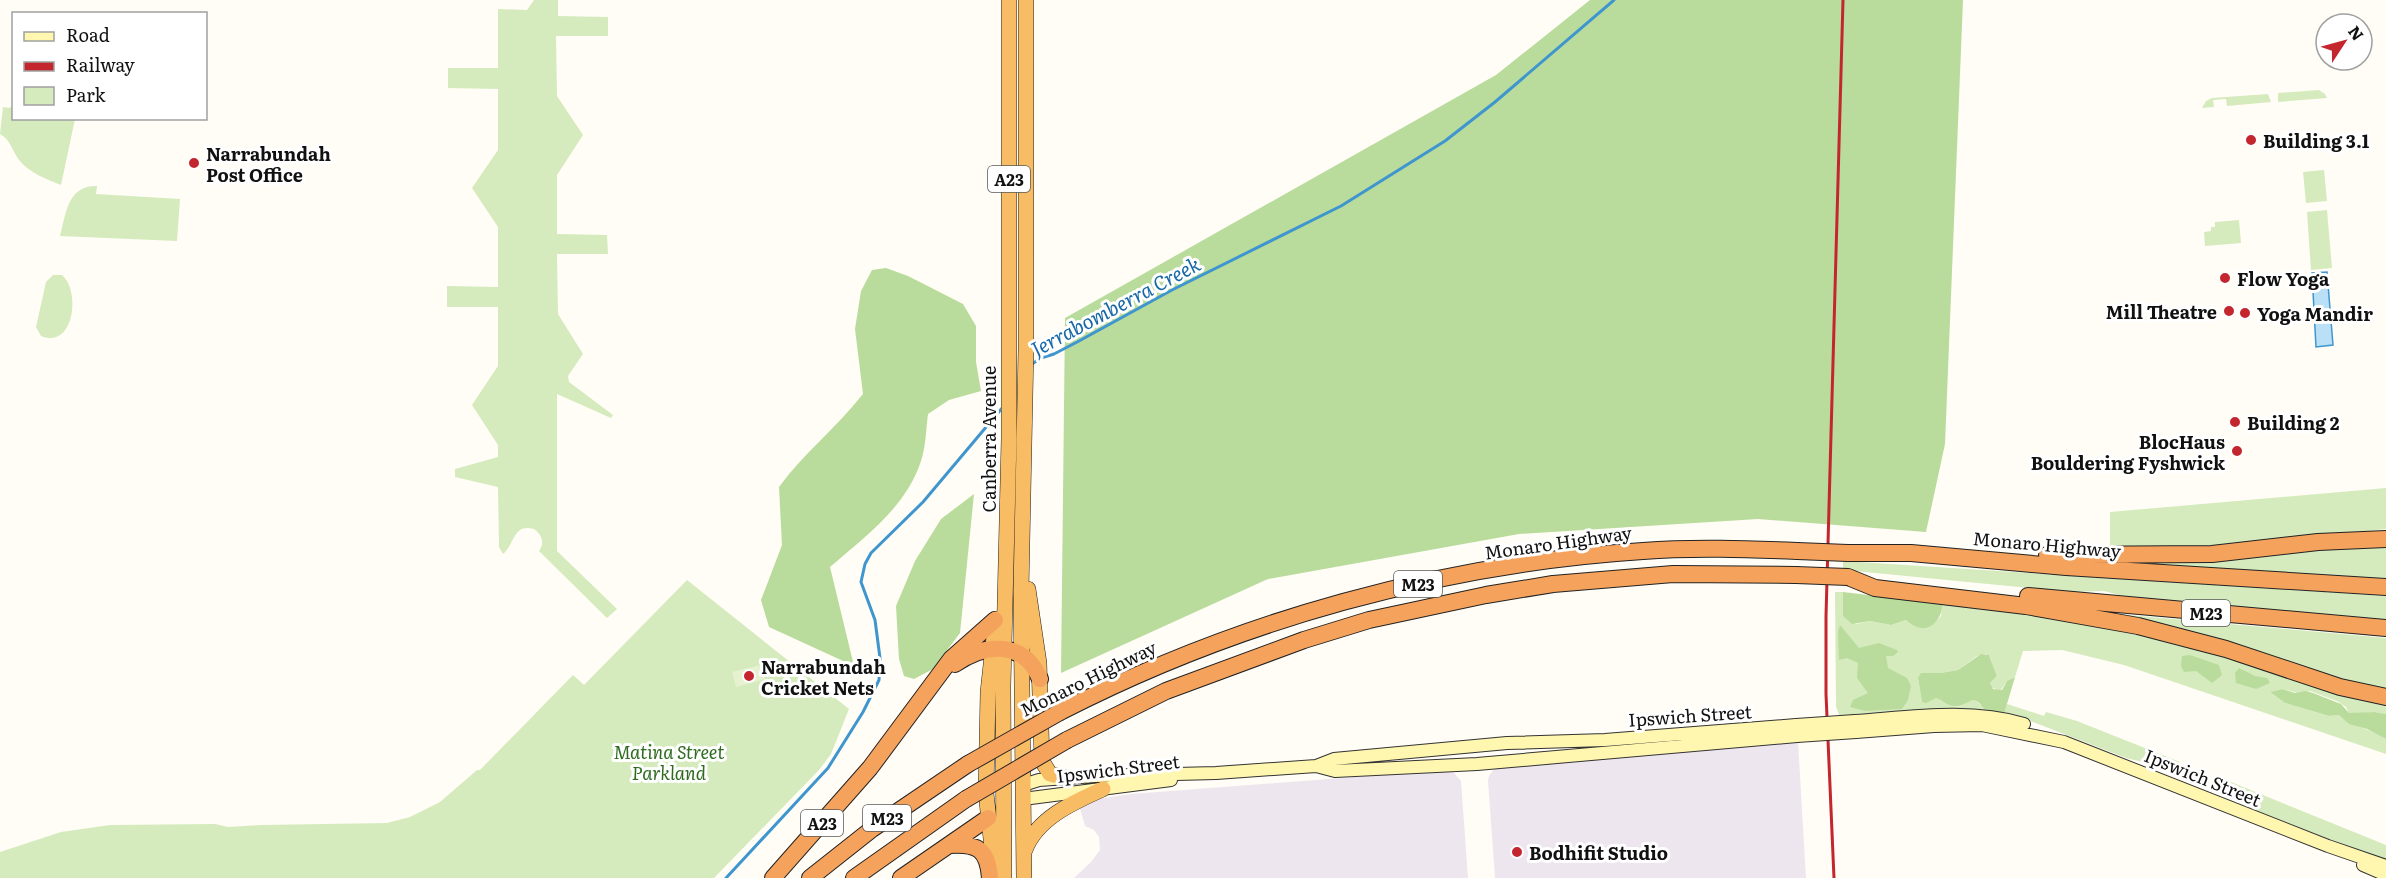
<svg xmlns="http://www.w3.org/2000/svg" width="2386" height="878" font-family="Literata,serif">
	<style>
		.industrial { fill: #eee6ef }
		.green { fill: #d5ebbd }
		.forest { fill: #b9dc9c }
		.pitch { fill: #e6f2cf }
		.water { fill: #b9e0f7; stroke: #3f96cf; stroke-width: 1.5 }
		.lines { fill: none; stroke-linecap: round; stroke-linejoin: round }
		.stream { stroke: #3f96cf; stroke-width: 3 }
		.secondary-casing { stroke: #333; stroke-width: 14 }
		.trunk-casing { stroke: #222; stroke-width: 16 }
		.motorway-casing { stroke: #222; stroke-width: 18 }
		.secondary { stroke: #fff6b0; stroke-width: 12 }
		.trunk { stroke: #f7bc64; stroke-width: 15 }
		.motorway { stroke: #f5a25d; stroke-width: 16 }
		.rail { stroke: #c4262e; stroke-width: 3 }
		.secondary-bridge-casing { stroke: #333; stroke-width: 14; stroke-linecap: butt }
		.motorway-bridge-casing { stroke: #222; stroke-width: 18; stroke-linecap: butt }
		.secondary-bridge { stroke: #fff6b0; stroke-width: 12 }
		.motorway-bridge { stroke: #f5a25d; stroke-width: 16 }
		.poi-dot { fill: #c4262e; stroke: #fff; stroke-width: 2 }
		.labels { text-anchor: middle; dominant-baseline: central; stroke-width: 6; stroke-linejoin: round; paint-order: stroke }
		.shield { fill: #fff; stroke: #585858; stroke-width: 1.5 }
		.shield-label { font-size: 16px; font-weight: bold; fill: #111 }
		.poi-label { font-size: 18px; font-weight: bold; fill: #111; stroke: #fff; text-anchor: start }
		.street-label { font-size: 18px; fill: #111; stroke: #fff }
		.park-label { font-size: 18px; font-style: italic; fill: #2f6b1f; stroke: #fff }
		.water-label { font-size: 20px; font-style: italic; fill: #1768a6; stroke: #fff }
	</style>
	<rect width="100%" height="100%" fill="#fffdf5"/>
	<!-- industrial -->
	<path class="industrial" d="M1798,741L1806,878H1495L1488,781L1489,776L1494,769Z
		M1445,770L1454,773L1461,781L1468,878H1074L1091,862L1100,850L1099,837L1094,830L1085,826L1079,805L1097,799L1131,794Z"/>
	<!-- green -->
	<path class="green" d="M534,0H558V16L608,17V36H556L557,96L583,135L557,175V234L607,235L608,254H557L558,314L583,354L568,376L569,382L613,415L611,418L557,394V551L617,609L607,618L539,551C545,543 542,535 534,529C513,523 515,544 503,554L499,547L498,487L455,477V469L498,457V445L472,405L498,366V307H447V286L498,287V227L472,188L498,150V89L448,88V68H498V9L527,10Z
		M2319,90L2325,94L2327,98L2278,102V93Z
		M2268,94L2271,102L2227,106L2226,99L2213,100L2214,107L2202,108L2206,101L2212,98Z
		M13,106L14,118L75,119L61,185C47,179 29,173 19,160C12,151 11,140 0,134L3,107L9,108Z
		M2324,170L2327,201L2306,203L2303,172Z
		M97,186L96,194L180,199L177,241L60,236C66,213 68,185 97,186Z
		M2327,210L2332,268L2311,270L2307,212Z
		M2239,220L2241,243L2205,246L2204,232L2211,231V227H2215V222Z
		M53,275H62C81,291 74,350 41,336L36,327L46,282Z
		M2386,488V529L2229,546L2110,548V512Z
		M2386,547V579L2124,562L2331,548Z
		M1843,561L2386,596V621L2262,611L2198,602L2197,603L2123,596L2104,591L2071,592L1855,571L1843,570Z
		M687,580L849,709L831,754L819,770L714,878H0V852L61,832L110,825L215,824L228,827L262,825L387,823L410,817L440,802L477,770H480L573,675L584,685Z
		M1835,592H1843V613L1856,624L1870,621L1891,625L1906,620C1922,629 1929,631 1941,616L1942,604L2015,612L2115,629L2165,641L2178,646L2201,649L2333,693L2386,706V714L2375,712L2349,714L2346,707L2337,701L2310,691L2298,693L2282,689L2270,692L2285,703L2329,716L2339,715C2353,726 2370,729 2386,739V754L2124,665L2062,650L2023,651L2015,677L2007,681L2000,691L1991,687L1990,683L1997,676L1990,657L1986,654L1977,656L1958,670L1940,673H1925L1918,678L1922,702L1936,698C1944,700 1951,709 1960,706C1967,703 1968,700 1975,700L1987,710L1955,708L1865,715H1839L1836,706Z
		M2117,614L2386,638V692Z
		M2007,704L2044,716L2046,712L2077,721L2180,762L2177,767L2172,769L2126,758L2033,722L2004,714Z
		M2226,780L2386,845V861L2257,811L2231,794Z"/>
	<!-- forest -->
	<path class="forest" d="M1590,0H1963L1945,444L1926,532L1758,519L1519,534L1268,579L1061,673L1065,318L1496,75Z
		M886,268L908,276L963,304L976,326V362L981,391L949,400L928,414C926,429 926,446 921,461C906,507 866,536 830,567L854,666L769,627L761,600L782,545L779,487C804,453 837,427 863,394L855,329L861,291L872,270Z
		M974,494L960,633L933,669L914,679L904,676L899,659L896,606L915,561L941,519Z
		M1843,592L1942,604C1943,617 1931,634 1915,626C1912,625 1909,622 1906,620L1891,625L1870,621L1852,624L1843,616Z
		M1840,625L1859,648L1879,643L1897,650L1898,652L1893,656H1886L1888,668L1907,678L1911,686L1908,700L1902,709L1865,711L1850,707L1853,700L1868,693L1857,678L1858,663L1847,658L1839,660L1838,632Z
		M1981,654L1989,655L1997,676L1990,683L1993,689L2002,690L2007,681L2015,677L2004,714L1984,709C1972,690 1968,708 1954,706C1947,706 1943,700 1936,698L1926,703L1922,702L1918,678L1921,673H1940L1958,670Z
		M2190,655L2219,665L2222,675L2212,683L2196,671L2184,672L2181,666L2182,656Z
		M2239,668L2255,676L2267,678L2270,683L2256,689L2236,683L2235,673Z
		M2282,689L2295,693L2306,691L2313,693L2341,704L2349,713L2375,712L2386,714V739L2367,729L2349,724L2339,715L2329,716L2285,703L2270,692Z"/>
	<!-- pitch -->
	<path class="pitch" d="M761,665L765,679L736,687L732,672Z"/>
	<!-- water -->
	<path class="water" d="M2327,272L2333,345L2316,347L2312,273Z"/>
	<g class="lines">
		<!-- stream -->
		<path class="stream" d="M1032,364L1041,358L1054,354L1079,341L1172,290L1341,206L1445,141L1495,102L1614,0
			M726,878L828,768L863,712L879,680L880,658L875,620L861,582L865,564L871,553L923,502L1003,407"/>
		<defs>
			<path id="secondary" d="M1855,721C1912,717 1969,708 2024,724
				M1856,732L1934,726L1982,725L2064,742L2328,846L2386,866
				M1316,766L1335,771L1477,764L1797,736
				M1023,785L1039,780L1095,776L1216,773L1316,766L1334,759L1507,743L1605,740L1796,725
				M1023,799L1171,780
				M2363,865L2386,875"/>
			<path id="trunk" d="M1028,589L1039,663L1042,761L1050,774L1066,778
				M1025,850C1037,818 1074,802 1103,789
				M995,875L986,793L988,692L996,619
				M1004,878L1003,686L1009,439V0
				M1024,878L1021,591L1026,349V0"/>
			<path id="motorway" d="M1848,553H1911L2066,567L2386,587
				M2047,555L2212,554L2318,542L2386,539
				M1848,577L1875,588L2026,606L2138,626L2226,649L2340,687L2386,697
				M2028,596L2386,628
				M955,664C985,643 1024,640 1040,679
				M1060,712C1239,620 1442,564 1643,551C1694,547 1746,549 1797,551
				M1067,740L1166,691L1304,640L1369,620L1486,595L1553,584L1673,574L1796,575
				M949,845C977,843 988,849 990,878
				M773,878L870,768L951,659L995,620
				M810,878L872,829L968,764
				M854,878L966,799
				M901,878L988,818"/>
		</defs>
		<!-- secondary casing -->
		<use href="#secondary" class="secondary-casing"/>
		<!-- trunk casing -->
		<use href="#trunk" class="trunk-casing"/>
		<!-- motorway casing -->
		<use href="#motorway" class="motorway-casing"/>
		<!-- secondary -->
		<use href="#secondary" class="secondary"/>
		<!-- trunk -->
		<use href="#trunk" class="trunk"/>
		<!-- motorway -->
		<use href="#motorway" class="motorway"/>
		<!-- rail -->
		<path class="rail" d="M1834,878L1826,694V616L1843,0"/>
		<defs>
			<path id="secondary-bridge" d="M1796,725L1855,721
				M1797,736L1856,732"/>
			<path id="motorway-bridge" d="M1797,551L1848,553
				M1796,575L1848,577
				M968,764L1060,712
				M966,799L1067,740"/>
		</defs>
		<!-- secondary-bridge casing -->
		<use href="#secondary-bridge" class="secondary-bridge-casing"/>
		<!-- motorway-bridge casing -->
		<use href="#motorway-bridge" class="motorway-bridge-casing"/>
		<!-- secondary-bridge -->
		<use href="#secondary-bridge" class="secondary-bridge"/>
		<!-- motorway-bridge -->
		<use href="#motorway-bridge" class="motorway-bridge"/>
	</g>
	<!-- markers -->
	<g class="poi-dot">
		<circle cx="2251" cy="140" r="6"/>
		<circle cx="194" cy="163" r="6"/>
		<circle cx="2225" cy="278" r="6"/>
		<circle cx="2229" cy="311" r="6"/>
		<circle cx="2245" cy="313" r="6"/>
		<circle cx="2235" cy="422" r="6"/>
		<circle cx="2237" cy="451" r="6"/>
		<circle cx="749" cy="676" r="6"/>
		<circle cx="1517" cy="852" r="6"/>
	</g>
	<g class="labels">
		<!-- shield labels -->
		<g class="shield">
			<rect x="988" y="166" width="42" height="26" rx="4.5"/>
			<rect x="1394" y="571" width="48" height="26" rx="4.5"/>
			<rect x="2182" y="600" width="48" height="26" rx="4.5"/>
			<rect x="863" y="805" width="48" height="26" rx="4.5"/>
			<rect x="801" y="810" width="42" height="26" rx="4.5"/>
		</g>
		<g class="shield-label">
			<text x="1009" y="179">A23</text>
			<text x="1418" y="584">M23</text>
			<text x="2206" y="613">M23</text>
			<text x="887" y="818">M23</text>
			<text x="822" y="823">A23</text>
		</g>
		<!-- poi labels -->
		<g class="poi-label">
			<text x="2263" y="140">Building 3.1</text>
			<text x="206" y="153">Narrabundah<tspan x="206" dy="21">Post Office</tspan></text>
			<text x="2237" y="278">Flow Yoga</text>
			<text x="2217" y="311" text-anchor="end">Mill Theatre</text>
			<text x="2257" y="313">Yoga Mandir</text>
			<text x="2247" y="422">Building 2</text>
			<text x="2225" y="441" text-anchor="end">BlocHaus<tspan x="2225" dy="21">Bouldering Fyshwick</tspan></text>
			<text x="761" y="666">Narrabundah<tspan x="761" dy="21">Cricket Nets</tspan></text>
			<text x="1529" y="852">Bodhifit Studio</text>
		</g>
		<!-- street labels -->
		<g class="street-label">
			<text transform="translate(988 439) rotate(-90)">Canberra Avenue</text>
			<text transform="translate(1558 542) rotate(-8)">Monaro Highway</text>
			<text transform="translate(2047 544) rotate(5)">Monaro Highway</text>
			<text transform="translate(1088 678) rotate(-26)">Monaro Highway</text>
			<text transform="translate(1690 715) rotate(-4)">Ipswich Street</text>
			<text transform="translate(1118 768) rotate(-7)">Ipswich Street</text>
			<text transform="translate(2203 777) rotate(22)">Ipswich Street</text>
		</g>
		<!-- park labels -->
		<g class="park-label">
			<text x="669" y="751">Matina Street<tspan x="669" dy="21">Parkland</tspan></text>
		</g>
		<!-- water labels -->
		<g class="water-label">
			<text transform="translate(1115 305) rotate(-28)">Jerrabomberra Creek</text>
		</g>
	</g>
	<!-- legend -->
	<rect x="12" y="12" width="195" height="108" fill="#ffffff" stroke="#a0a0a0" stroke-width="1.5"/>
	<rect x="24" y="32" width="30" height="9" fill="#fff6b0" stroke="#a0a0a0" stroke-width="1.5"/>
	<text x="66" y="42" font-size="18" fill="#111111">Road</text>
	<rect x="24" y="62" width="30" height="9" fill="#c4262e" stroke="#a0a0a0" stroke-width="1.5"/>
	<text x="66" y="72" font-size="18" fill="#111111">Railway</text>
	<rect x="24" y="87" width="30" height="18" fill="#d5ebbd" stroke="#a0a0a0" stroke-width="1.5"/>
	<text x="66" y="102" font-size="18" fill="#111111">Park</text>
	<!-- north arrow -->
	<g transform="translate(2344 42) rotate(54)"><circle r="28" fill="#ffffff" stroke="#a0a0a0" stroke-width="1.5"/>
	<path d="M0-4.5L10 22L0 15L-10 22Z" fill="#c4262e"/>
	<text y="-9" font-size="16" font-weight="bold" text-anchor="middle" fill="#111111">N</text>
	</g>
</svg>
